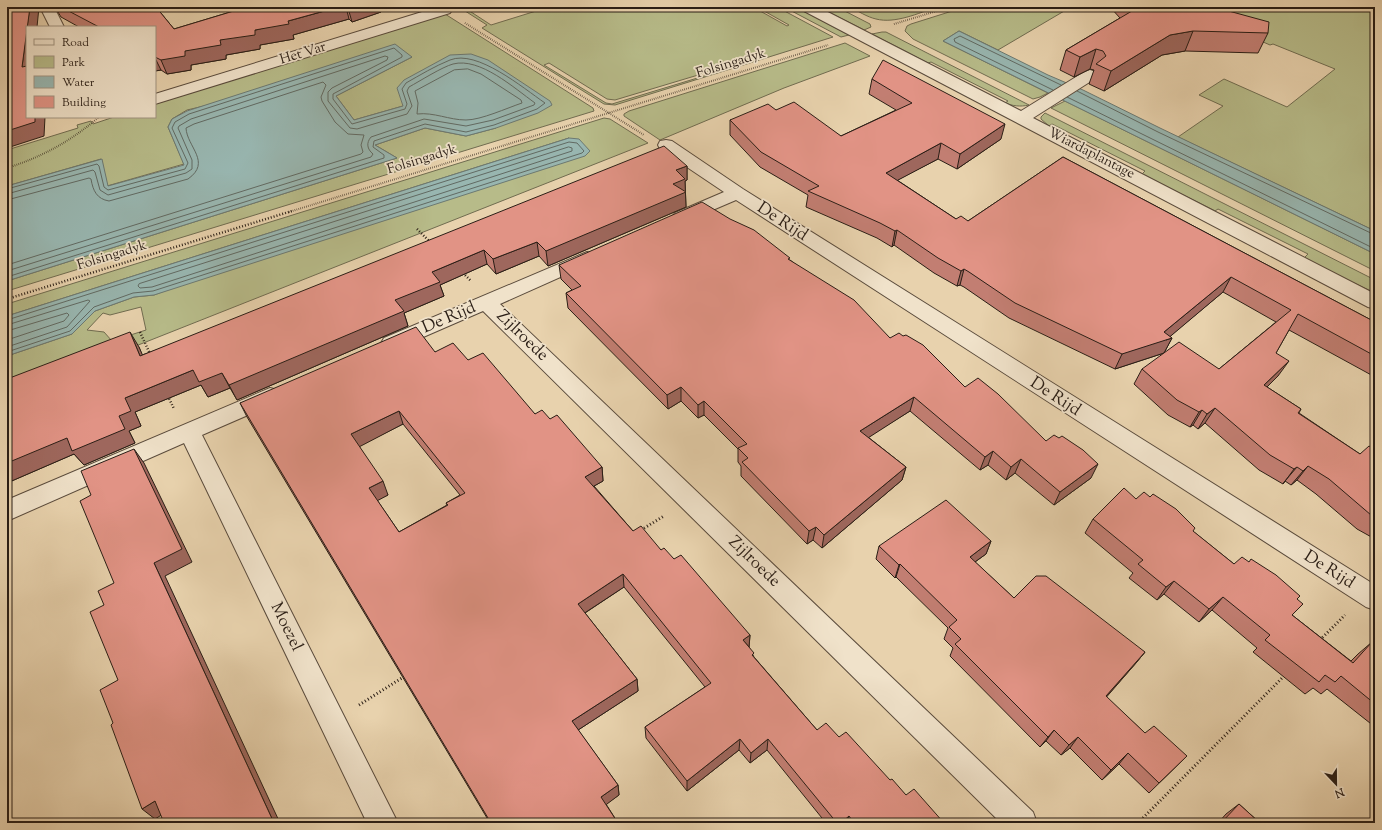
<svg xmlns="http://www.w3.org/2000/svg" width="1382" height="830" font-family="'Sorts Mill Goudy',serif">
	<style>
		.green { fill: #b7bb89; stroke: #706c50; fill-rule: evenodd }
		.water { fill: #98b6b0; stroke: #6c7972 }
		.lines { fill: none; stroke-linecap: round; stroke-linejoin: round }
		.shore { stroke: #616a63; stroke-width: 1 }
		.minor-casing { stroke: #5a4b3c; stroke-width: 2 }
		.path-far2 { stroke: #2a1e16; stroke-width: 2; stroke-dasharray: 0.5 1.5; stroke-linecap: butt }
		.path-far1 { stroke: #2a1e16; stroke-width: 2.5; stroke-dasharray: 1 2; stroke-linecap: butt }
		.path { stroke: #2a1e16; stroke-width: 3; stroke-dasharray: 1 2.5; stroke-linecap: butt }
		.minor { fill: #f0e2ca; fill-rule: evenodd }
		.wall { fill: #c27e72; stroke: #2a1e16; fill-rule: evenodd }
		.shaded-wall { fill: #9e675d; stroke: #2a1e16 }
		.building { fill: #e19385; stroke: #2a1e16; fill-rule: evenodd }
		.labels { text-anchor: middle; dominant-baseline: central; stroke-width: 3.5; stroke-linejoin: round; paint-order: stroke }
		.far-street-label { font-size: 14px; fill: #2a1e16; stroke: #f0e2ca }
		.street-label { font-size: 17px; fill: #2a1e16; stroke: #f0e2ca }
	</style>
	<rect width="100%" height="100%" fill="#e8d2ad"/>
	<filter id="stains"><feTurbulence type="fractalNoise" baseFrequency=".005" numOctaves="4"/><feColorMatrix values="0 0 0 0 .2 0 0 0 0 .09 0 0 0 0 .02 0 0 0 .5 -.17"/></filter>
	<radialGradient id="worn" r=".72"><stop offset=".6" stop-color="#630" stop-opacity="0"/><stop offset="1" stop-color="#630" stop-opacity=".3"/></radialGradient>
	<!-- green -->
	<path class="green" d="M549,7H753L787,26L789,25L757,7H777L833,37L615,105L604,104L482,28L487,25L462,9L465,8L491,25ZM748,60L750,62L612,104L606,103L544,65L549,63L607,99L615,100Z
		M784,7H796L849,35L841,37Z
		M819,7H837L870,24L871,27L864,30Z
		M850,7H881L886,9L893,7H937C919,13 895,24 876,19C867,17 858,11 850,7Z
		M965,7H1071L998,50L959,31L943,41L1048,93L1040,97L1033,99L913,39L905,31L907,26L911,24Z
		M1183,7H1375V231L1178,137L1223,106L1199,95L1224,79L1287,107L1335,69L1273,44L1270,45Z
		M445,14L593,108L594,111L7,291V281L397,158L375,145L425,128L466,136L496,128L403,106L354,120L336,96L412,57L187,110L172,119L168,127L184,164L107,186L101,159L7,186V150L78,128L77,125L91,121L93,124L114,117H155V104Z
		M882,32H886L1029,105C1020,107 1013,106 1005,103L1008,101L931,62L928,63L872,34Z
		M845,43L870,56L784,88L660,140L624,116V114L629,111Z
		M1065,101L1375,254V271L1051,108Z
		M1045,113L1375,280V293L1354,283H1351L1304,258L1308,254L1218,209L1215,211L1142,174L1145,171L1052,124L1049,126L1041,119V117Z
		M604,118L610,119L648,143L7,397V356L72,334L95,311L134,297L154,295L569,138L7,316V304ZM141,307L146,330L112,341L104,332L87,330L103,313L110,315Z"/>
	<!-- water -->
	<path class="water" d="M959,31L1048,75L1083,90L1160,128L1375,231V254L943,41Z
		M395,44L412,57L336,96L354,120L403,106L397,88L404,80L450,55L471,54L488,60L550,101L552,105L538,113L496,128L466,136L425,128L375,145L397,158L7,281V186L102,159L108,186L184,165L168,127L172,119L187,111Z
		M569,138L579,139L590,151L585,156L154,295L134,297L95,311L72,334L7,356V316Z"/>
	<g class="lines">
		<!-- shore -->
		<path class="shore" d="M468,69L481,74L521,100L522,103C507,108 481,120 466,120C449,120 434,112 417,114L418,103L415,91L454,70Z
			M1053,90L955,42L954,39L960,36L1061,85
			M1077,91L1158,132L1375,235
			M1067,97L1375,249
			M569,147L572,148V151L152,287L140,288L138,286L139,284Z
			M7,189L97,164L99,166L104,187L108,190L185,169L188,163L172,128L175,122L189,114L394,48L402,55V57L333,94V99L352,124L405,109L407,104L402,89L406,83C420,75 435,66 450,60C477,49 523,88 545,103L537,109L494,125L466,132L425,124L374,141L373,147L384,155V158L7,277
			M7,194L93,170L95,172L100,190L108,195L186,173L192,169V160L178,128L179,126L191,119L385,56L388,57L387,60L332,88L328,92V101L350,128L357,129L407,114L412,106L407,91L409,87C420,81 442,67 453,64C480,57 514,88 535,103L534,105L493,120L466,126L424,119L371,137C366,143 367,149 373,154L371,157L7,271
			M7,200L89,178L91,179C93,191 97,199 109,201L188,179C212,162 187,147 186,128L194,124L323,82L326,85L321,97L322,101L335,122L348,134L364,135L361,145L363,152L361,154L7,265
			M7,320L569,142L577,143L584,151L582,153L153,291L133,293L94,307L70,331L7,352
			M7,325L88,300L90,301L67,327L7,347
			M7,331L67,313L69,315L64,321L7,340"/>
		<defs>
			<path id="minor" d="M40,7H54L64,27H50Z
				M434,7H450L452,10L450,13L155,104V94L435,8Z
				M800,7H818L1021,111L1084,72L1090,70L1096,72L1098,75L1096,78L1033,118L1375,294V309L1368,307L802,10Z
				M666,140L672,141L743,189L1375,585V610L1366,607L736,200L687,221L681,223L675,221L672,217L675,213L724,192L660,149L658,145L660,141Z
				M587,252L594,254L597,258L594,262L500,304L1033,812L1037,823H1001L483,311L398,348L391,350L384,348L381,343L384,338Z
				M270,388L278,390L281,396L278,402L202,435L398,823H367L184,443L7,521V500Z"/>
		</defs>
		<!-- minor casing -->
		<use href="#minor" class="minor-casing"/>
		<!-- path-far2 -->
		<path class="path-far2" d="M465,23L644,135
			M894,24L950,7
			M7,168C42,157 71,141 99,117
			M289,212L828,45"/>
		<!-- path-far1 -->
		<path class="path-far1" d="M417,229L430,242
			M463,273L471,281
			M7,299L292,211
			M140,332L150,354
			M168,396L174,409"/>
		<!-- path -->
		<path class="path" d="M641,530L664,516
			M1320,640L1345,615
			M359,705L405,676
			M1138,823L1285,675"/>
		<!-- minor -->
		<use href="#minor" class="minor"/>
	</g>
	<!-- wall -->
	<path class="wall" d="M55,7H156L174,29L247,7H380L381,12L352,22L349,19L293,35L294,39L260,45V49L226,55V59L191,65V70L167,74L161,70L155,71V27H79L61,17Z
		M1110,7H1214L1268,33L1258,53L1185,51L1162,55L1104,91L1089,84L1094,70L1090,69L1074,77L1060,70L1066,50L1120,18Z
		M872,79L1001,139L957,169L938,159L897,180L956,219L968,221L1063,157L1375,322V377L1289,330L1276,353L1278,376L1267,387L1301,409L1299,413L1360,454L1375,449V539L1357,529L1316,494L1297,480L1291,485L1285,481L1283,484L1259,470L1205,423L1198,429L1193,425L1190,427L1168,415L1134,384L1142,369H1219L1276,322L1223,292L1170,336L1172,338L1164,353L1115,369L1009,318L964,287L960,285L957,286L934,273L894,245L892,247L877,238L806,207L808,195L760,167L730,135V120L776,110L841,136L896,110L869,94Z
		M687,166V180L685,181L686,207L548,266L539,256L496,274L487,264L440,285L444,296L404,313L408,326L237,400L230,388L208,397L201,385L135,412L141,426L129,431L135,443L84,465L74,454L7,483V379L139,347L142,355Z
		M790,260L890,338L1046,441L1091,478L1054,505L1015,473L1006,480L988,465L980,470L910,411L868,437L906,467L902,480L822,548L813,540L807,544L741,476V466L738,462V449L704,415L698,418L681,401L668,409L568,308L566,293L572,290L561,279L559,265Z
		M435,352L468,360L535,414L550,419L602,467L603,481L594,486L633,531L661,550L674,559L750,635L749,647L754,657L817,730L839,737L906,795L944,823H826L767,750L750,763L739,750L687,791L646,738L645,727L705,687L624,587L585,613L637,679L638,691L578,730L618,785L619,795L606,804L618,823H490L247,417L240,403ZM403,424L460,495L446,503L447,505L399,532L377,500L388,495L359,446Z
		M1150,497L1234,564L1297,599L1292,615L1351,661L1358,654L1372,642L1375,644V727L1327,689L1321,694L1313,688L1305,694L1253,652L1257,648L1212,610L1199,622L1164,594L1157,600L1129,578L1133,573L1085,533L1093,519L1136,499Z
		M991,541L986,554L975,562L1014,598L1145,652L1136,663L1106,697L1145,733L1187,756L1149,793L1119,764L1102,780L1070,748L1061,755L1046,741L1040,747L950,656L953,648L944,639L948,628L896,577L895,578L876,559L879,546Z
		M1239,804L1260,823H1218L1226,814Z"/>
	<!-- shaded-wall -->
	<path class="shaded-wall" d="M30,7H39L37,27H27Z
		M339,7H346L349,19L293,35L294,39L260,45V49L226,55V59L191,65V70L167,74L161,60L185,51L220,40Z
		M351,7H380L381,12L352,22L348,8Z
		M27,27V76L22,67Z
		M1193,31L1185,51L1162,55L1104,91L1111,71L1170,35Z
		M1096,49L1090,69L1074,77L1080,57Z
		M155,58L161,70L155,71Z
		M35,117H45L44,136L7,148V131Z
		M1005,124L1001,139L957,169L960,154Z
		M941,143L938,159L883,188L886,173Z
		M687,166V180L685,181L686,207L548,266L546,251L673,184L676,170Z
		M897,230L894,245L892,247L895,231Z
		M537,242L539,256L496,274L493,259Z
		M484,250L487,264L440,285L444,296L404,313L408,326L237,400L229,385L432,272Z
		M964,269L960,285L957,286L961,271Z
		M1231,277L1223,292L1166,340L1172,338L1164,353L1115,369L1122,354L1164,332Z
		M130,332L139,347L149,370L140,356Z
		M1289,361L1278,376L1254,400L1264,385Z
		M193,370L222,373L230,388L208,397L201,385L135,412L141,426L129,431L135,443L84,465L74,454L7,483V463L125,398Z
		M681,387V401L668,409L667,395Z
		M914,397L910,411L857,445L860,431Z
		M704,401V415L698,418V405Z
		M1215,408L1205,423L1198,429L1207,414Z
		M1202,410L1193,425L1190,427L1199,412Z
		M399,411L403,424L357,448L351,434Z
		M134,449L144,463L192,562L165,576L280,823H274L154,563Z
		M993,451L988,465L980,470L985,457Z
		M1021,459L1015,473L1006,480L1011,467Z
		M1098,464L1091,478L1054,505L1060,492Z
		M1308,466L1297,480L1291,485L1303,471Z
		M602,467L603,481L587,490L585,477Z
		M906,467L902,480L822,548L824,535Z
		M1297,467L1285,481L1283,484L1294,469Z
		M383,481L388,495L375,502L369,488Z
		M816,527L813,540L807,544L809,531Z
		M991,541L986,554L965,569L970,557Z
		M900,564L896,577L895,578L899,565Z
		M623,574L624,587L580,616L578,604Z
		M1174,581L1164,594L1157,600L1166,587Z
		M1223,597L1212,610L1199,622L1209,609Z
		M750,635L749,647L743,640Z
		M1145,652L1136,663L1097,708L1106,696Z
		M637,679L638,691L575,732L572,721Z
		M1054,730L1046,741L1040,747L1048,737Z
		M1078,737L1070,748L1061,755L1069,745Z
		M740,739L739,750L687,791V781Z
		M768,739L767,750L750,763L751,753Z
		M1128,753L1119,764L1102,780L1111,770Z
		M618,785L619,795L603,807L601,797Z
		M155,801L168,811L155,819L142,809Z
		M7,811L11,823H7Z
		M849,816L846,823H841Z"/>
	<!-- building -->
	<path class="building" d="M7,7H30L22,67L27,66V117H35V122L7,131Z
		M61,7H156L174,29L247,7H339L288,21L289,24L255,30V35L220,40L221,45L185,51V56L161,60L155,57V27H99Z
		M1136,7H1214L1269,22L1268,33L1193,31L1170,35L1111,71L1096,64L1106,56L1103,51L1096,49L1080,57L1066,50L1137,8Z
		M883,60L1005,124L960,154L941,143L886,173L956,219L961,216L968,221L1063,157L1375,322V356L1298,314L1276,353L1289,361L1264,385L1301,409L1298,413L1360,454L1369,446L1375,449V517L1371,515L1329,479L1308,466L1303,471L1297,467L1294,469L1270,455L1215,408L1207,414L1202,410L1199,412L1177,400L1142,369L1179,342L1219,369L1291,310L1231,277L1164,332L1172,338L1122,354L1015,303L969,272L964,269L961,271L938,258L897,230L895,231L880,223L808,191L819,186L761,152L730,120L768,104L776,110L794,102L841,136L912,103L872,79Z
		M664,146L687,166L676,170L685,179L673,184L686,192L546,251L537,242L493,259L484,250L432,272L440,282L395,300L404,311L229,385L222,373L199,382L193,370L125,398L131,411L119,416L125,429L72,451L67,438L7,463V379L130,332L140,356Z
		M702,202L730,219L754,230L790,258L788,259L854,300L890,338L899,333L903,336L906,335L923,345L965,387L978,378L998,394L1046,441L1054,435L1059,438L1062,436L1083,450L1098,464L1060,492L1021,459L1011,467L993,451L985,457L914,397L860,431L906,467L824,535L816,527L809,531L742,462L748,458L738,448L747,444L704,401L698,405L681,387L667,395L566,293L581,286L559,265Z
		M416,327L435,352L453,343L468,360L483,353L535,414L542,410L550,419L557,415L602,467L585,477L633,531L641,526L661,550L664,548L674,559L681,555L750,635L743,640L754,653L752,655L817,730L826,723L839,737L846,732L890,780L892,779L906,795L914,789L944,823H854L849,816L841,823H837L768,739L751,753L740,739L687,781L645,727L711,683L623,574L578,604L637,679L572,721L618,785L601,797L618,823H491L240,403ZM399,411L465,493L446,503L448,505L399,532L369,488L383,481L351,434Z
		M134,449L182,549L154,563L274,823H164L155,801L142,809L111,725L113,723L100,690L118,680L90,612L104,605L98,591L114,583L80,501L91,495L81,471Z
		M1124,488L1136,499L1144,492L1150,497L1153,494L1176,509L1195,528L1193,531L1234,564L1242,557L1249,562L1251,559L1276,575L1300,596L1297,599L1303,604L1292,615L1353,663L1372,642L1375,644V704L1341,676L1335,682L1325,675L1319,682L1265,640L1270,635L1223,597L1209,609L1174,581L1166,587L1138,564L1143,560L1093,519Z
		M946,500L991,541L970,557L1014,598L1036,576H1046L1145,652L1106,696L1145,733L1154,726L1187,756L1159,783L1128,753L1111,770L1078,737L1069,745L1054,730L1048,737L955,644L961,639L949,627L957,620L900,564L899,565L879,546Z
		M1239,804L1260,823H1221Z"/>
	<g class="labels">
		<!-- far-street labels -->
		<g class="far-street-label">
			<text transform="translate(303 54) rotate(-17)">Het Var</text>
			<text transform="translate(731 64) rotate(-17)">Folsingadyk</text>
			<text transform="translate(1091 154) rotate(27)">Wiardaplantage</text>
			<text transform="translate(422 160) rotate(-17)">Folsingadyk</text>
			<text transform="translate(112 256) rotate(-17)">Folsingadyk</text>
		</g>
		<!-- street labels -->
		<g class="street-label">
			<text transform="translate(782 222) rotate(33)">De Rijd</text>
			<text transform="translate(449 318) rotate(-23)">De Rijd</text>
			<text transform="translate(522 336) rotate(44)">Zijlroede</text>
			<text transform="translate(1055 397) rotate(33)">De Rijd</text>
			<text transform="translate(754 562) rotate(44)">Zijlroede</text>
			<text transform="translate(1329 570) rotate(32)">De Rijd</text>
			<text transform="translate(286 627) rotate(64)">Moezel</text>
		</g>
	</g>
	<!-- margin -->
	<rect width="1382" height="830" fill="none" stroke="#e8d2ad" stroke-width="24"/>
	<rect x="8" y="8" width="1366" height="814" fill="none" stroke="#2a1e16" stroke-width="2"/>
	<rect x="12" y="12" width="1358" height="806" fill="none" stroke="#2a1e16"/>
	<!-- legend -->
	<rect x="26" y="26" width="130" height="92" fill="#f0e2ca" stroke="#a19482"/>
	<rect x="34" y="39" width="20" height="6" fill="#f0e2ca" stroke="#a19482"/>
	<text x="62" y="46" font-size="12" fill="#2a1e16">Road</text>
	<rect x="34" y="56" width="20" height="12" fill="#b7bb89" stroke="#a19482"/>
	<text x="62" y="66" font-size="12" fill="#2a1e16">Park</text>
	<rect x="34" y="76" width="20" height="12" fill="#98b6b0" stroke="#a19482"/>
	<text x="62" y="86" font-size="12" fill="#2a1e16">Water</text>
	<rect x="34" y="96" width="20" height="12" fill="#e19385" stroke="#a19482"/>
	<text x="62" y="106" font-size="12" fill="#2a1e16">Building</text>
	<!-- north arrow -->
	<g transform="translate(1336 784) rotate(158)" stroke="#f0e2ca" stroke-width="3" paint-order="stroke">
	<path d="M0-3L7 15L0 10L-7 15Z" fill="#2a1e16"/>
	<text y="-6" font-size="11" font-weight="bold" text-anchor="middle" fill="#2a1e16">N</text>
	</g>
	<rect width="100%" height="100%" filter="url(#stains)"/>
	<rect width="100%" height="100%" fill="url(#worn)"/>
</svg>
